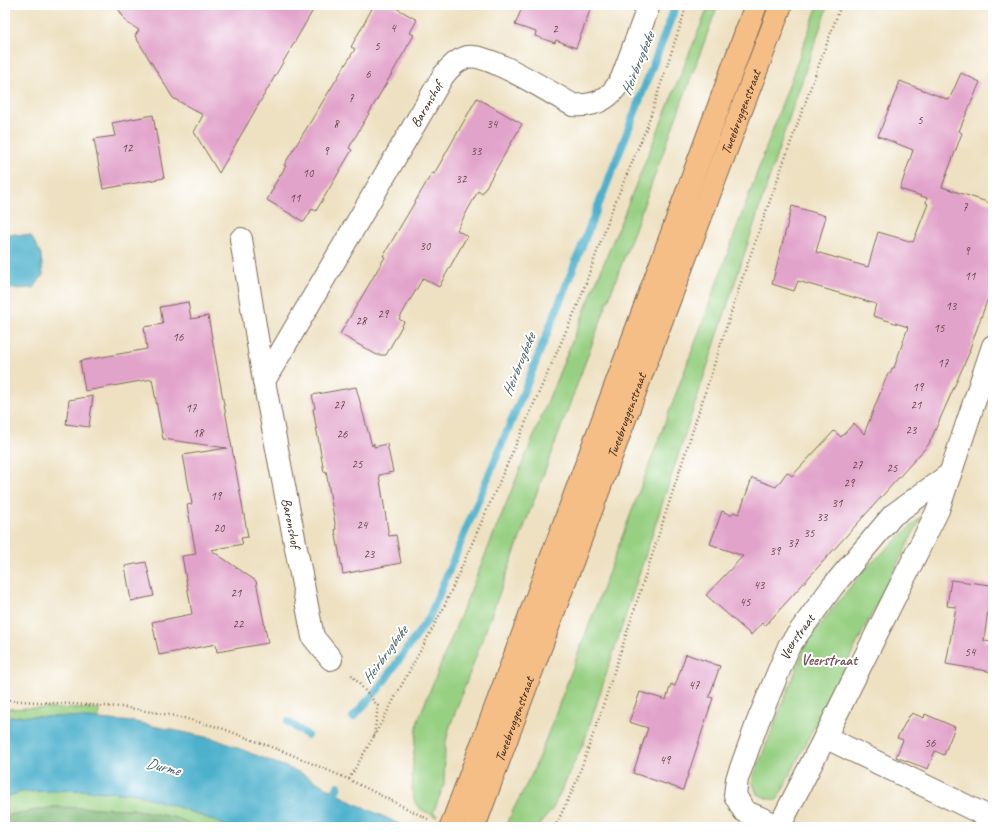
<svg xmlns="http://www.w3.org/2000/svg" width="998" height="832" font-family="Caveat,sans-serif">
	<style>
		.green { fill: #98d083; stroke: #6a7d50 }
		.forest { fill: #7ab271; stroke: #5a6e48 }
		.water { fill: #4db1cc; stroke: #446e75 }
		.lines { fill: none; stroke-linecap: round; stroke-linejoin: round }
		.stream { stroke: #4db1cc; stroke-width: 8 }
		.building { fill: #e2a3ca }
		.minor-casing { stroke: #7a6a57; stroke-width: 24 }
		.major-casing { stroke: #7a6a57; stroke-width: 24 }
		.path { stroke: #7a6a57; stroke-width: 2.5; stroke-dasharray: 1 3; stroke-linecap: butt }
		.minor { stroke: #fff; stroke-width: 22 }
		.major { stroke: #f6be87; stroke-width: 22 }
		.labels { text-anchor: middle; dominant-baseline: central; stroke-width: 4; stroke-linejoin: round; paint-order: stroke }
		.number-label { font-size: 12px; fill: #654849 }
		.street-label { font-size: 14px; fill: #3b2a1e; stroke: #fff }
		.water-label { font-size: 15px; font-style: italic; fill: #426064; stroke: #fff }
		.neighbourhood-label { font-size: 15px; font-weight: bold; fill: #75545a; stroke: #fff }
	</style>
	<rect width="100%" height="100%" fill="#fff"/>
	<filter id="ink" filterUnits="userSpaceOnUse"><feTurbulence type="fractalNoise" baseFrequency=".025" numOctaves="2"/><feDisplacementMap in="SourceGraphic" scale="8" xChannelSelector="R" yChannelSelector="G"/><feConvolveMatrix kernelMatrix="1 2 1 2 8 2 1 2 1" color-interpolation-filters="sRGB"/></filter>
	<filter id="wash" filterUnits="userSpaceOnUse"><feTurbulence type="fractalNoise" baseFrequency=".012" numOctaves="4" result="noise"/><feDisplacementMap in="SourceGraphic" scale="16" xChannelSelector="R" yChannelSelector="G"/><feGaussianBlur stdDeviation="0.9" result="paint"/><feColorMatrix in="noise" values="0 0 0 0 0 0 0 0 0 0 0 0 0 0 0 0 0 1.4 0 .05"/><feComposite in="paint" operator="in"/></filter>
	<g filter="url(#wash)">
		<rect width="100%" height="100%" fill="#eee1c2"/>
		<!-- green -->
		<path class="green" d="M709,5H718L449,729L445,746L444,785L433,813L437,815L436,817L434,816C430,813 422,811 418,807C406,794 416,738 418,720Z
			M818,5H828L784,133L584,742L553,808L538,827H506L513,810L532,774L549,731L698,335Z
			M922,516L777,800L769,799L757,794L752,781L808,639L865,569Z
			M32,708L99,709L98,719L19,716L5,718V709Z
			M79,790L136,794L184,809L229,827H198L177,818L133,809L53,807L5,816V797L21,792Z"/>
		<!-- forest -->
		<path class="forest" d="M53,807L133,809L177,818L198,827H5V816Z"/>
		<!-- water -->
		<path class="water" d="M5,233L31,236L41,254L43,275L34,288L12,289L5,286Z
			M19,716L74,717L135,722L215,739L301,773L354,803L406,827H229L184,809L136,794L79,790L21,792L5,797V718Z"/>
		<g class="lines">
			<!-- stream -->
			<path class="stream" d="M353,717L379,688L429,618L524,391L620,151L676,5
				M288,722L307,735
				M331,802L338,786"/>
		</g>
		<g id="blocks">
			<!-- building -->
			<path class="building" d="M116,5H316L219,173L194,132L203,115L173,98L135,36L139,30L127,23Z
				M374,5H391L417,20L410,33L414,35L349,148L352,150L316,211L312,209L304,222L267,200L274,187H273L286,166L284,165L355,49L351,47Z
				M523,5H592L576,48L556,40L555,43L535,36L536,32L515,25Z
				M961,73L980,82L959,131L962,133L942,187L993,204V284L969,351H970L929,444L765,626L762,623L751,635L706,595L743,556L710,544L722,511L731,515L734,512L739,514L752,478L776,487L787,472L792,476L834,431L841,437L854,423L864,434L888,373L890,374L892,368H894L908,327L873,316L876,304L798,281L794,291L772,284L792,206L826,216L816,252L868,267L878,232L913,242L928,204L926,203L927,198L900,189L913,150L878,136L900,81L949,100Z
				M477,98L522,124L482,194L478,191L457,230L467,236L439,287L423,278L399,319L404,322L386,355H377L340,334L385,257L383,256L432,173L434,174Z
				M153,115L164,178L103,189L94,139L115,136L112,123Z
				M188,302L191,319L208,316L248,537L241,538L243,544L211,550L256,581L268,643L217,652L216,644L159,655L152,622L192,614L182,556L196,554L187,505L192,504L183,455L227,448L163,439L152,379L85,391L80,361L147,349L144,327L163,324L160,307Z
				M356,387L372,446L374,443V447L387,444L393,472L379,475L389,536L396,535L401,563L343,574L335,530L336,529L326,471L324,472L313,409L315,408L312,395Z
				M93,396L89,427L66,424L69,400Z
				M146,562L154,596L131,601L125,566Z
				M951,580L991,585L984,641L993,642V672L946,664L956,607L947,606Z
				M686,654L720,666L709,697L713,698L683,790L633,773L648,728L629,722L640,692L666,700L671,684L675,686Z
				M912,713L924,718L925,714L955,727L944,755L935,751L928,769L896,757L903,740L897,738L909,716H910Z"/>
		</g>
	</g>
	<g filter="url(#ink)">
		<use href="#blocks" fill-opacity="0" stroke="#7a6a57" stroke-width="1"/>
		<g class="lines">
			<defs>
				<g id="minor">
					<path d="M241,239L264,381"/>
					<path id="s1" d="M331,659L313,637L264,381L443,76C449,68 457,60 467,57C488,52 552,94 573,105C596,107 611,99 622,78L649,5"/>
					<path d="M825,737L993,819"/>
					<path id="s2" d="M779,826L744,811L735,795L737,779L758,721L789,646L833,586L893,515L950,474"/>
					<path d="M779,827L825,737L938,510L993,346"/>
				</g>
				<g id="major">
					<path d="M451,827L637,328L756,5"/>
					<path id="s3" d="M474,827L656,335L781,5"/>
				</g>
			</defs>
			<!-- minor casing -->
			<use href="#minor" class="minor-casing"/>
			<!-- major casing -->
			<use href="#major" class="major-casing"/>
			<!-- path -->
			<path class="path" d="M5,700L122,707L176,716L221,728L290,754L348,779L428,819
				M374,736L443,609L579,302L612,210L646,129L687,5
				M349,779L374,736L378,706L350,673
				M555,827L575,785L598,721L744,273L797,125L841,5"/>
			<!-- minor -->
			<use href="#minor" class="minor"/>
			<!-- major -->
			<use href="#major" class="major"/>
		</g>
	</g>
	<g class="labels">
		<!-- number labels -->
		<g class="number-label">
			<text x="393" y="28">4</text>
			<text x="555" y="29">2</text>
			<text x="377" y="46">5</text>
			<text x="368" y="74">6</text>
			<text x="351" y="98">7</text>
			<text x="920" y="120">5</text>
			<text x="336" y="124">8</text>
			<text x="492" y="124">34</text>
			<text x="127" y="148">12</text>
			<text x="326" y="151">9</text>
			<text x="476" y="151">33</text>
			<text x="308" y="173">10</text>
			<text x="461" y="179">32</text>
			<text x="295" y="198">11</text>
			<text x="965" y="207">7</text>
			<text x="425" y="246">30</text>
			<text x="967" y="251">9</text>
			<text x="970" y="276">11</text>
			<text x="951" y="306">13</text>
			<text x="383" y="314">29</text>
			<text x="361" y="321">28</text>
			<text x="939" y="328">15</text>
			<text x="178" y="337">16</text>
			<text x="943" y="363">17</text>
			<text x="918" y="387">19</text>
			<text x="339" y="405">27</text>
			<text x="916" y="405">21</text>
			<text x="191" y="408">17</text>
			<text x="911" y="430">23</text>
			<text x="198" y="433">18</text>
			<text x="342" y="434">26</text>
			<text x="357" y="464">25</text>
			<text x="857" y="465">27</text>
			<text x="892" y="468">25</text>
			<text x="849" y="483">29</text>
			<text x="216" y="496">19</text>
			<text x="837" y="503">31</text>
			<text x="822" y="517">33</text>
			<text x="362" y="525">24</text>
			<text x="219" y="528">20</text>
			<text x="809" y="533">35</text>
			<text x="793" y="543">37</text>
			<text x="775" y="551">39</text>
			<text x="369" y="554">23</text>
			<text x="759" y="585">43</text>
			<text x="236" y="593">21</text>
			<text x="745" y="602">45</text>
			<text x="238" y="624">22</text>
			<text x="970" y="652">54</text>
			<text x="694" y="685">47</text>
			<text x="930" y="743">56</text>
			<text x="665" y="760">49</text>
		</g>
		<!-- street labels -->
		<g class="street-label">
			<text stroke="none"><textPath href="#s1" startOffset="610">Baronshof</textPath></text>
			<text stroke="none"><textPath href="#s3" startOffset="763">Tweebruggenstraat</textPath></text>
			<text stroke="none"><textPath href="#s3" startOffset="439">Tweebruggenstraat</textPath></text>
			<text transform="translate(291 523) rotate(79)">Baronshof</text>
			<text stroke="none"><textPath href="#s2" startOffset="227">Veerstraat</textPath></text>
			<text stroke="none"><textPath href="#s3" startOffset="115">Tweebruggenstraat</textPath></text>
		</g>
		<!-- water labels -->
		<g class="water-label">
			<text transform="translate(638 64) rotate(-68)">Heirbrugbeke</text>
			<text transform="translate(519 365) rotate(-68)">Heirbrugbeke</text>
			<text transform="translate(385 655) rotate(-54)">Heirbrugbeke</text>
			<text transform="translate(163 767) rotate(14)">Durme</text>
		</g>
		<!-- neighbourhood labels -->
		<g class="neighbourhood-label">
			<text x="829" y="660">Veerstraat</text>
		</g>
	</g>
	<!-- margin -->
	<rect width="998" height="832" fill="none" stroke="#fff" stroke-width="20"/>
</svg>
